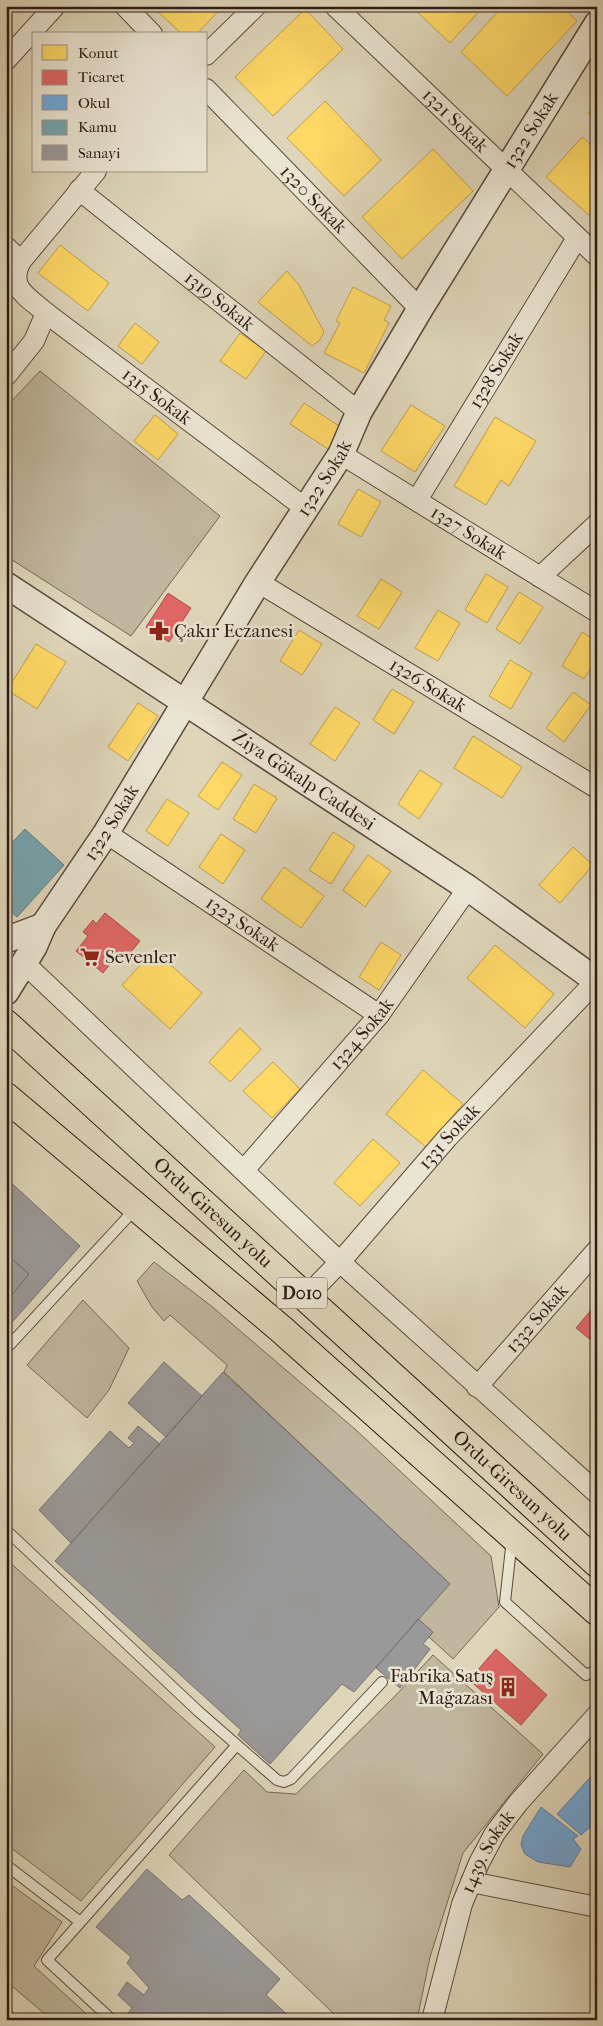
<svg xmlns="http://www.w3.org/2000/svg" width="603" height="2026" font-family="'IM FELL French Canon',serif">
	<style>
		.green { fill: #c1b69e; stroke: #776859 }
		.homes { fill: #ffd966; stroke: #c0a04d }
		.shops { fill: #e06666; stroke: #aa504d }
		.schools { fill: #6fa8dc; stroke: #5b7ea0 }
		.public { fill: #76a5af; stroke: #607c80 }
		.industry { fill: #999; stroke: #797371 }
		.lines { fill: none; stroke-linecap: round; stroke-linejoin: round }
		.service-casing { stroke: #5a4a3e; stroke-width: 12 }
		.minor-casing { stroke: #5a4a3e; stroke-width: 22 }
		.tertiary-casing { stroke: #5a4a3e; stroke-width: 28 }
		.trunk-casing { stroke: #2d1b14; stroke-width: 30 }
		.service { stroke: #eae4d2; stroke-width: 10 }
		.minor { stroke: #eae4d2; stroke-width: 20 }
		.tertiary { stroke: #eae4d2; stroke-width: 25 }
		.trunk { stroke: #dfd6ba; stroke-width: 28 }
		.labels { text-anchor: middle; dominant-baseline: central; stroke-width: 5; stroke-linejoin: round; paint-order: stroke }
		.shield { fill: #eae4d2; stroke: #66574d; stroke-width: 1 }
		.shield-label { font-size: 18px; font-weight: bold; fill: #2d1b14 }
		.street-label { font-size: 19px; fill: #2d1b14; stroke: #eae4d2 }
		.poi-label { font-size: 19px; fill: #2d1b14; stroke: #eae4d2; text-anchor: start }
	</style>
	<rect width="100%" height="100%" fill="#dfd6ba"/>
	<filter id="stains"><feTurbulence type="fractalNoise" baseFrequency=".004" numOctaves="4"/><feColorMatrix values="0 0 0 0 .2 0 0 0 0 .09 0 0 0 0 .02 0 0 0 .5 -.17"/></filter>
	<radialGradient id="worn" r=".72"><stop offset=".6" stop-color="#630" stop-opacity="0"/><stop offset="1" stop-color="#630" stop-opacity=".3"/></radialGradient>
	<!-- green -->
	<path class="green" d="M40,371L220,516L131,636L6,556V407Z
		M154,1262L210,1305L356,1430L491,1556L499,1607L453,1659L429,1637L433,1632L418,1619L449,1583L224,1372L227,1365L170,1315L164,1321L152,1307L137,1281Z
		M83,1300L129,1348L109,1390L87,1418L27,1365Z
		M6,1559L215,1747L81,1901L6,1844Z
		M433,1655L543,1754L463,1853L430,1957L417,2020H333L335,2015L169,1855L244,1770L267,1792L296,1794L395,1696Z
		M6,1881L62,1922L34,1966L93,2020H52L6,1981Z"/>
	<!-- homes -->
	<path class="homes" d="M160,6H223L197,34H182L156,10Z
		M411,6H484L450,43Z
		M503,6H567L565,9L577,21L507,96L461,52Z
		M305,9L343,49L273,116L235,77Z
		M325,101L381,160L344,196L287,138Z
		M597,103V121L588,113Z
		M582,137L597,149V206L589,215L546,177Z
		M433,149L473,191L402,259L362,217Z
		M60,245L109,283L88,311L38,273Z
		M287,271L299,285L324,332L319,341L312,346L258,302Z
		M353,287L391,306L384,320L389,323L364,373L324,353L340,323L336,321Z
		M135,323L159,342L142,364L118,346Z
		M240,333L266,351L246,379L220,361Z
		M304,403L342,428L328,449L290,424Z
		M411,405L445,426L415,472L381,451Z
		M155,415L178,434L158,460L134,441Z
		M495,417L536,441L509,486L501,480L486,505L454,486Z
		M358,489L381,502L361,537L338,524Z
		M486,574L508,587L487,623L465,610Z
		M381,579L402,592L379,629L357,616Z
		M519,592L543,607L520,644L496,629Z
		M438,610L460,623L438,661L415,648Z
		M299,630L322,644L302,675L280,661Z
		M582,632L597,641V657L584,679L562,666Z
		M36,644L66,662L37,709L7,690Z
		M510,660L532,673L511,709L489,696Z
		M392,689L414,702L394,734L373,720Z
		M573,692L591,705L564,742L546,728Z
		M138,703L158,716L128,761L108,747Z
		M335,707L360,723L335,761L310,744Z
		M473,736L522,767L502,798L454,768Z
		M222,762L242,775L218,810L198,796Z
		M420,770L442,784L419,819L398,804Z
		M254,784L277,798L256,833L233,819Z
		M167,799L189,813L168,846L146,831Z
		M333,832L355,846L331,884L309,870Z
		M221,834L245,850L223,884L199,867Z
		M573,847L593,865L560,903L539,885Z
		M368,855L391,871L365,907L343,890Z
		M284,867L324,896L301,928L261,899Z
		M381,942L401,955L379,990L359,977Z
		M495,945L554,994L525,1028L467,978Z
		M154,950L202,993L170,1029L122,985Z
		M240,1028L261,1049L230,1082L209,1062Z
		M273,1062L300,1089L272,1118L243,1091Z
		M423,1070L463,1104L426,1147L386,1114Z
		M373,1139L400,1163L360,1206L334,1183Z"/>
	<!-- shops -->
	<path class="shops" d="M168,593L191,608L169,642L146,627Z
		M105,913L140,941L122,963L115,958L103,973L76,951L88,936L83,932L93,920L96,924Z
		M597,1303V1345L576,1328Z
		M496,1649L547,1695L521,1725L469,1680Z"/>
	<!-- schools -->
	<path class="schools" d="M597,1770V1821L581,1835L557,1814Z
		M541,1807L578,1836L573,1839L581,1849L570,1867L538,1862L525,1854L521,1845L523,1836Z"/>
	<!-- public -->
	<path class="public" d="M25,829L64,865L17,917L6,907V849Z"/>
	<!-- industry -->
	<path class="industry" d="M6,1178L80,1246L6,1329V1302L29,1274L6,1254Z
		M6,1254L29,1274L6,1302Z
		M164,1362L202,1396L166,1437L128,1403Z
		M223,1372L450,1584L354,1692L342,1684L270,1764L238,1735L241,1730L55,1561Z
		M138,1426L160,1444L71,1543L39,1510L110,1431L129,1448L134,1443L128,1438Z
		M418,1619L433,1632L423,1644L430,1649L400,1688L376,1668Z
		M147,1869L182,1900L189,1895L280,1979L266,1995L293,2020L124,2018L132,2008L118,1995L127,1982L144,1995L149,1988L127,1963L131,1957L96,1927Z"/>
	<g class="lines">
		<defs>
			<path id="service" d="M6,1349L136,1208
				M6,1530L198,1711L277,1780L284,1782L291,1779L382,1682
				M512,1539L505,1602L586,1675L597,1670
				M6,1865L79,1921
				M112,2020L47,1960L236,1746"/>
			<g id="minor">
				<path d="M125,6L152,34"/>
				<path id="s1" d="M335,6L597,256"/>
				<path d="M206,55L256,6"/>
				<path d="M6,60L55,6"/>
				<path id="s2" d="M206,89L420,309"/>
				<path id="s3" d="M96,171L21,261C7,288 27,296 46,313L305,508"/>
				<path id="s4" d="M79,190L359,412"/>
				<path d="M6,247L21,261"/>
				<path d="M6,376L34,341L46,313"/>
				<path id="s5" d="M341,454L597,612"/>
				<path id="s6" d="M417,500L577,238"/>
				<path d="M540,577L597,524"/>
				<path id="s7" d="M258,582L597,788"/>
				<path id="s8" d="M106,833L379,1015"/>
				<path d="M24,963L340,1262L597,1493"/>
				<path id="s9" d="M244,1170L379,1015L468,888"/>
				<path id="s10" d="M306,1297L340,1262L448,1137L597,980"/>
				<path id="s11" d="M477,1387L597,1250"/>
				<path d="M471,1882L597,1907"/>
				<path id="s12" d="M432,2020L462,1904L479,1863L495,1833L518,1803L597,1715"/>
			</g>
			<g id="tertiary">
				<path id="s13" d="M6,585L468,888L597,981"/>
				<path id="s14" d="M43,926L106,833L258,582L341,454L359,412L420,309L597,24"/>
				<path d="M6,940L43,926L34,947L6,992"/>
			</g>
			<g id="trunk">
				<path id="s15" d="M6,1024L597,1563"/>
				<path d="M6,1097L281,1329L597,1611"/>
			</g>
		</defs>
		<!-- service casing -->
		<use href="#service" class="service-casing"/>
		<!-- minor casing -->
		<use href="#minor" class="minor-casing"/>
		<!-- tertiary casing -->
		<use href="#tertiary" class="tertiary-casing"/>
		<!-- trunk casing -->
		<use href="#trunk" class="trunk-casing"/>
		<!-- service -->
		<use href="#service" class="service"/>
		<!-- minor -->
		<use href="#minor" class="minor"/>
		<!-- tertiary -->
		<use href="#tertiary" class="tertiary"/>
		<!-- trunk -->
		<use href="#trunk" class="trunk"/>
	</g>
	<!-- icons -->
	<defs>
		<symbol id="pharmacy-bare" viewBox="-9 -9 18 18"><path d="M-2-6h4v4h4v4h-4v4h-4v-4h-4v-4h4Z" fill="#8f2418" stroke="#eae4d2" stroke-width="2.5" paint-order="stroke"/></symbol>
		<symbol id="supermarket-bare" viewBox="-9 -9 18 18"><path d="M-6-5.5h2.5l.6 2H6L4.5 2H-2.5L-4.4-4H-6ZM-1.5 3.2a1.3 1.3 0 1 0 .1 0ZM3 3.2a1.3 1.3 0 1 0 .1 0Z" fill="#8f2418" stroke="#eae4d2" stroke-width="2.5" paint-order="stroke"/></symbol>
		<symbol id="building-bare" viewBox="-9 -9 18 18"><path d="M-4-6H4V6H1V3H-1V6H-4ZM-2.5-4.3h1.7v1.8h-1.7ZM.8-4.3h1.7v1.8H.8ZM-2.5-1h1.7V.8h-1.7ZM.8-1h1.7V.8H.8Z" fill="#8f2418" stroke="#eae4d2" stroke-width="2.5" paint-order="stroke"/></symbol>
	</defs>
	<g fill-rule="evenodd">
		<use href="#pharmacy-bare" x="145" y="617" width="28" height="28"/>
		<use href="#supermarket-bare" x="76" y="943" width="28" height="28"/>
		<use href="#building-bare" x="494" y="1673" width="28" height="28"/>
	</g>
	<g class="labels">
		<!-- shield labels -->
		<rect class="shield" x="277" y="1277.5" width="50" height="31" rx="4"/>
		<g class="shield-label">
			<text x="302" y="1293">D010</text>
		</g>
		<!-- street labels -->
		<g class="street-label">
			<text stroke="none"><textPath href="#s1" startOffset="166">1321 Sokak</textPath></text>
			<text stroke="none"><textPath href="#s14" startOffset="934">1322 Sokak</textPath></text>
			<text stroke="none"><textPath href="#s2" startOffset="154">1320 Sokak</textPath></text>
			<text stroke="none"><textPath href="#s4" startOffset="179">1319 Sokak</textPath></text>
			<text stroke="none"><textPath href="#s6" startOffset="152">1328 Sokak</textPath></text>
			<text stroke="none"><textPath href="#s3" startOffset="321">1315 Sokak</textPath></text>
			<text stroke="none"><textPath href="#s14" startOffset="529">1322 Sokak</textPath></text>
			<text stroke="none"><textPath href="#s5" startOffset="150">1327 Sokak</textPath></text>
			<text stroke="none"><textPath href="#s7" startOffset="199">1326 Sokak</textPath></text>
			<text stroke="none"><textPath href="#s13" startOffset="356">Ziya Gökalp Caddesi</textPath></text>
			<text stroke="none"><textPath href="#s14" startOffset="124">1322 Sokak</textPath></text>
			<text stroke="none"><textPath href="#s8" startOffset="164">1323 Sokak</textPath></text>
			<text stroke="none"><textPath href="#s9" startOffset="180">1324 Sokak</textPath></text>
			<text stroke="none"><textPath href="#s10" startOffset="215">1331 Sokak</textPath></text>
			<text stroke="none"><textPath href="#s15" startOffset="280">Ordu-Giresun yolu</textPath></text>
			<text stroke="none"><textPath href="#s11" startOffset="91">1332 Sokak</textPath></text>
			<text stroke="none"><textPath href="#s15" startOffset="685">Ordu-Giresun yolu</textPath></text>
			<text stroke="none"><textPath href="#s12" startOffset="178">1439. Sokak</textPath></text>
		</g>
		<!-- poi labels -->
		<g class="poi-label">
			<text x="174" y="631">Çakır Eczanesi</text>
			<text x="105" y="957">Sevenler</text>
			<text x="493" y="1676" text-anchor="end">Fabrika Satış<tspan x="493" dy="22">Mağazası</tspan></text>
		</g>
	</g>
	<!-- margin -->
	<rect width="603" height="2026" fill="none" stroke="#dfd6ba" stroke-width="25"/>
	<rect x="8" y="8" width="588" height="2011" fill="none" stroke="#2d1b14" stroke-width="2.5"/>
	<rect x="12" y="12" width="578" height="2001" fill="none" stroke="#2d1b14"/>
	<!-- legend -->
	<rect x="32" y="32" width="175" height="140" fill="#eae4d2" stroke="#9e9486"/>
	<rect x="42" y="45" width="25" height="15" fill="#ffd966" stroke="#9e9486"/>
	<text x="78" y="58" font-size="15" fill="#2d1b14">Konut</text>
	<rect x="42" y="70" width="25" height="15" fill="#e06666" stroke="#9e9486"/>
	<text x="78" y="82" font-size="15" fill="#2d1b14">Ticaret</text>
	<rect x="42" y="95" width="25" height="15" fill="#6fa8dc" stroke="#9e9486"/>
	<text x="78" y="108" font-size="15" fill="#2d1b14">Okul</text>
	<rect x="42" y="120" width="25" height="15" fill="#76a5af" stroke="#9e9486"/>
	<text x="78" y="132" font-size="15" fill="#2d1b14">Kamu</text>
	<rect x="42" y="145" width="25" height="15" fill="#999999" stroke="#9e9486"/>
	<text x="78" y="158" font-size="15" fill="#2d1b14">Sanayi</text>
	<rect width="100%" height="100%" filter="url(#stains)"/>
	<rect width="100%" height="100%" fill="url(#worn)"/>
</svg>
